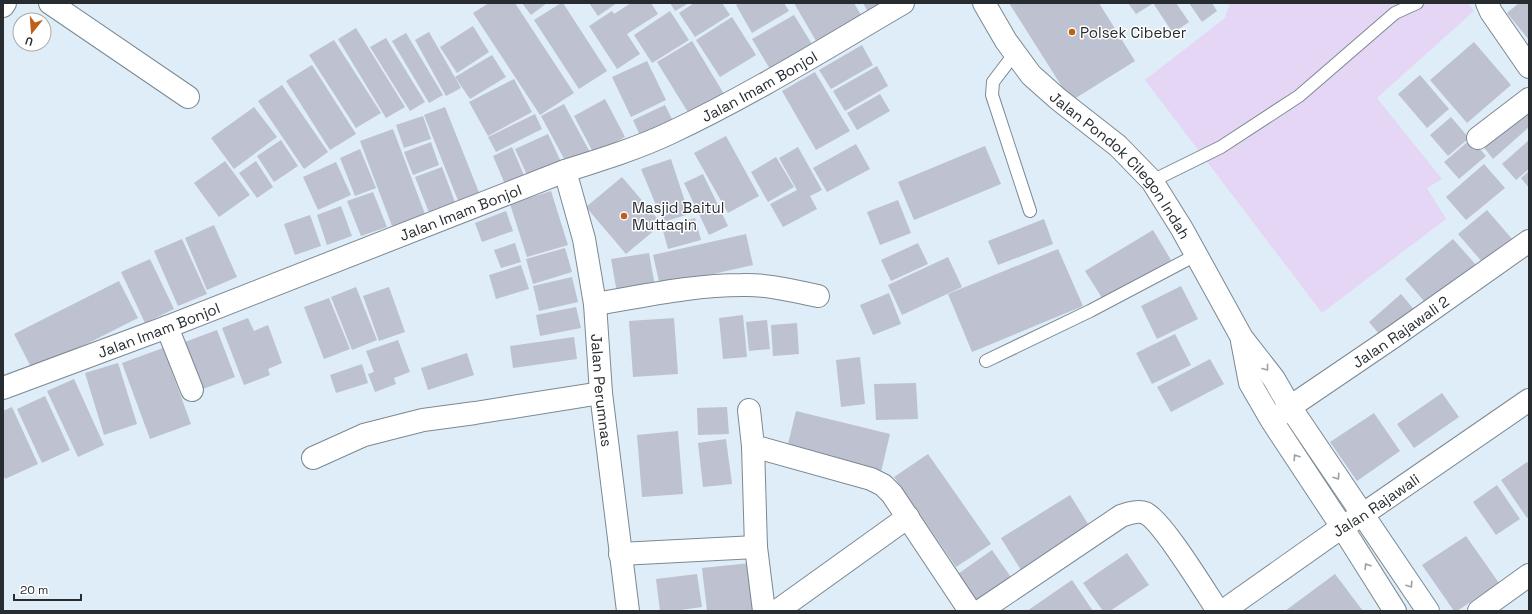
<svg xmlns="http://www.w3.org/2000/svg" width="1532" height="614" font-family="'Space Grotesk',sans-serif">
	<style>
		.green { fill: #e5d6f5 }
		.building { fill: #bdc1d0 }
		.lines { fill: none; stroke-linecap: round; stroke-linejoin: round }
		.service-casing { stroke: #7b8993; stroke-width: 14 }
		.minor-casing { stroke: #7b8993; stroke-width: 24 }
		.tertiary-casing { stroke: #7b8993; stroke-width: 24 }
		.service { stroke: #fff; stroke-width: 12 }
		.minor { stroke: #fff; stroke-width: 22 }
		.tertiary { stroke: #fff; stroke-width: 22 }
		.oneway { stroke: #9ea0a2 }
		.poi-dot { fill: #bf5f1a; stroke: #fff; stroke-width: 1.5 }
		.labels { text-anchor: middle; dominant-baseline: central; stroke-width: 3; stroke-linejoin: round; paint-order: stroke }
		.poi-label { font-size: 15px; fill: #272c30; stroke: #fff; text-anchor: start }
		.street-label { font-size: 15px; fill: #272c30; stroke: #fff }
	</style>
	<rect width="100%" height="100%" fill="#deedf8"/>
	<!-- green -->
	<path class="green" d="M1230,3H1468L1474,11L1377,98L1442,179L1427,188L1446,219L1322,313L1145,80L1225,18Z"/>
	<!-- building -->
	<path class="building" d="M489,3H515L574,93L540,115L473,13Z
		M522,3H547L531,15Z
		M561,3H563L607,71L579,89L534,20Z
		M589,3H617L598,16Z
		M631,3H651L658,14L627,34L640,54L617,69L589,26L612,11L614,14Z
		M670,3H689L675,11Z
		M694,3H722L730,15L695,37L679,13Z
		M740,3H784L789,11L752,33L736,5Z
		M794,3H854L864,20L819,46Z
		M863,3H889L869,14Z
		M1009,3H1099L1135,61L1071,101Z
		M1128,3H1151L1152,4L1136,14Z
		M1153,3H1176L1189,22L1173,33Z
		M1189,3H1212L1217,11L1202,22Z
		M1519,3H1529V40L1507,13Z
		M670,11L689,40L652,63L634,35Z
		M794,15L815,49L773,74L752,39Z
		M732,17L756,55L720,77L696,40Z
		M473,26L489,52L457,73L440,47Z
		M356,28L405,107L386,118L338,39Z
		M429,32L461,88L446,96L415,40Z
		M406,33L443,95L429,103L392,41Z
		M386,38L425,102L410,111L370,47Z
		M334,40L381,113L356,128L309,55Z
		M692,41L724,94L689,114L657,62Z
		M1474,42L1511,85L1467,123L1430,80Z
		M862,45L873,65L831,89L819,70Z
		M492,55L506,77L470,99L455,77Z
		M647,61L666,100L631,117L612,77Z
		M312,65L356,134L330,150L286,81Z
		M877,66L888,86L845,111L833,91Z
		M815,72L850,131L816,150L782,91Z
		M1420,75L1449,109L1427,128L1398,94Z
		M514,79L532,112L488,136L469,102Z
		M282,85L328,152L304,169L258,101Z
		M880,94L890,111L857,130L847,113Z
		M605,99L625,137L594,154L574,116Z
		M1529,101V127L1493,159L1479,141Z
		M564,104L592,156L569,168L541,116Z
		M665,105L676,127L643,142L633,120Z
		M254,107L277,137L234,169L211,138Z
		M445,107L480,195L459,203L424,115Z
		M535,114L542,129L496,152L488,137Z
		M423,116L431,139L404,148L396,125Z
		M1451,117L1469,138L1448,156L1430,135Z
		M393,129L425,214L392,226L360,141Z
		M548,134L562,164L529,179L515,149Z
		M726,136L759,196L728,213L694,153Z
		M1471,139L1486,156L1459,179L1444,162Z
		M281,140L298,166L274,182L257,156Z
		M1529,140V169L1516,180L1502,164Z
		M431,142L439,165L413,175L404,152Z
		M856,144L870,169L827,192L813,168Z
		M985,146L1001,184L914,220L898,182Z
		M512,147L526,180L507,189L493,156Z
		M798,147L822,190L810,196L817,209L783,227L770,204L797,190L779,158Z
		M360,149L376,188L355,196L340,158Z
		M776,157L794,187L768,202L751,172Z
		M671,159L689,214L663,222L641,169Z
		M225,161L250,195L219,217L194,183Z
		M256,161L273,187L257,198L239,173Z
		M336,162L351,195L318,210L303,177Z
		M1484,164L1505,188L1466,220L1446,197Z
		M442,167L456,205L430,215L415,177Z
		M1529,171V188L1521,178Z
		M703,174L728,226L709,235L684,183Z
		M622,177L662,224L626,254L586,207Z
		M551,191L568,245L527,257L510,204Z
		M373,192L387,227L361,236L347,201Z
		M898,200L911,233L880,245L867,212Z
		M341,206L352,236L327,245L317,215Z
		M1487,210L1512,239L1483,263L1458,234Z
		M506,211L513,231L482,242L475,223Z
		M310,215L321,246L295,255L284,224Z
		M695,218L701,240L668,249L662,227Z
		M1044,219L1053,244L998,265L988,241Z
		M214,225L237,277L207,290L185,238Z
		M1153,230L1171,260L1104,301L1085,271Z
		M746,234L753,265L660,286L653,255Z
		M182,239L207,294L178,306L154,251Z
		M1453,239L1477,266L1429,307L1405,279Z
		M515,243L521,262L501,268L494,250Z
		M918,243L928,264L891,281L881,260Z
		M565,248L572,272L533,284L526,259Z
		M1058,249L1083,306L972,352L948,294Z
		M649,253L655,286L617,293L611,259Z
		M948,257L962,287L902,315L888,285Z
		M150,259L174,309L145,323L121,272Z
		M521,265L529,289L496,299L489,275Z
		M572,277L578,302L539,311L533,286Z
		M119,281L138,318L33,371L14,334Z
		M1181,286L1198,319L1157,339L1141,306Z
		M356,287L377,340L352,350L331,297Z
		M389,287L405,332L379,341L363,296Z
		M889,293L901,324L873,335L860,305Z
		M1401,294L1417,313L1385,341L1369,322Z
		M329,298L350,349L324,359L304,307Z
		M576,307L581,328L540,336L536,315Z
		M743,315L747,357L723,359L719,318Z
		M248,318L254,331L268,325L282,363L268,369L270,375L244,385L222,328Z
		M674,318L678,374L633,377L629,321Z
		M767,320L770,349L749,351L746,322Z
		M797,323L799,354L773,356L771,325Z
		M217,330L235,377L203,389L185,342Z
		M1175,334L1191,365L1152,384L1136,353Z
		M574,337L577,359L513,368L510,346Z
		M398,340L410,372L394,378L396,384L375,392L368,374L374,372L366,351Z
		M163,348L191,424L150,439L122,363Z
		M467,353L474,375L428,390L421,368Z
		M860,357L865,404L841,407L836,360Z
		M1210,359L1224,384L1171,412L1157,387Z
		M118,363L137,424L104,435L85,373Z
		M362,364L368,383L336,393L330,375Z
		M74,379L104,445L78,457L47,391Z
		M916,383L918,419L876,420L874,384Z
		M1442,393L1459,417L1414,448L1397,424Z
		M45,396L70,450L42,463L17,409Z
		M12,407L38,464L5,479L3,474V411Z
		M727,407L729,434L698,435L697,408Z
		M796,411L890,434L881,472L787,448Z
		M1374,413L1400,451L1357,481L1330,442Z
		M678,431L683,494L642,497L637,435Z
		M726,439L732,484L703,487L698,443Z
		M928,454L991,544L956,567L894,477Z
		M1527,462L1529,464V516L1527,518L1501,480Z
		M1497,485L1520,519L1496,535L1473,502Z
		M1070,495L1090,527L1021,570L1001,538Z
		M1466,536L1499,583L1457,611H1454L1422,565Z
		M992,550L1015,583L978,608L955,576Z
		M1127,553L1149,585L1110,611H1103L1083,583Z
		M751,563L756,611H707L702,568Z
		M697,574L702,607L673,611H660L656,579Z
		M1335,574L1363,611H1285Z
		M1072,580L1093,611H1027Z"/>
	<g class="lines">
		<defs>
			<path id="service" d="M1015,53L993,82L992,95L1030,211
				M1152,181L1221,147L1299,96L1395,13L1417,3
				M986,361L1090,311L1196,255"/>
			<g id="minor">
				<path d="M50,3L188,97"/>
				<path d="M1487,3L1491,12L1529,67"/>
				<path d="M3,6L5,3"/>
				<path d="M1478,138L1529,99"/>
				<path id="s1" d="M565,171L584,239L595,304L601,393L628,611"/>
				<path d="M595,304C644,296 693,285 742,285C767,284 793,291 818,296"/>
				<path d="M167,327L192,390"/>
				<path id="s2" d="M3,388L167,327L565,171C600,160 636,149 670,133C751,95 826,48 903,3"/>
				<path d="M749,410L753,446L756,547L764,611"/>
				<path id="s3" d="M1275,419L1290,407L1396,335L1529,241"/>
				<path d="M753,446L871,479L883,485L892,494L970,611"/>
				<path d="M313,458L364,435L423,420L475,413L601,393"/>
				<path d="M620,554L756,547"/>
				<path d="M777,611L908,517"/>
				<path d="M980,611L1121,516C1127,514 1138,510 1145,513C1161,519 1206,593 1218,611"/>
				<path id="s4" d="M1223,611L1342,527L1362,515L1529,400"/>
				<path d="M1479,611L1529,575"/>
			</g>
			<g id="tertiary">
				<path id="s5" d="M984,3L1006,41L1031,75L1058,99L1118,146L1152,181L1182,229L1242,338L1274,379L1290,407L1428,611"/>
				<path d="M1242,341L1250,383L1272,421L1342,527L1395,611"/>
			</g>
		</defs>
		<!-- service casing -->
		<use href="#service" class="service-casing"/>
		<!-- minor casing -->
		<use href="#minor" class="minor-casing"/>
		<!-- tertiary casing -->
		<use href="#tertiary" class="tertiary-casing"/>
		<!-- service -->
		<use href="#service" class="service"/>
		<!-- minor -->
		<use href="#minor" class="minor"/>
		<!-- tertiary -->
		<use href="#tertiary" class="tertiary"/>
	</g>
	<!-- one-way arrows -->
	<defs><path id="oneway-chevron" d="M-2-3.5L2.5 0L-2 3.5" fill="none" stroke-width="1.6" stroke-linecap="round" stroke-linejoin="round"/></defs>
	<g class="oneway">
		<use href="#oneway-chevron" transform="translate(1266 368) rotate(52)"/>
		<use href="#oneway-chevron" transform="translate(1296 457) rotate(-123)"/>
		<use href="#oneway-chevron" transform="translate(1337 477) rotate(56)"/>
		<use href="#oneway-chevron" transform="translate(1367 566) rotate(-122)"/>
		<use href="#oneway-chevron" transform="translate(1410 585) rotate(56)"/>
	</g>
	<!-- markers -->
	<g class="poi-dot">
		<circle cx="1072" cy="32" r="4"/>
		<circle cx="624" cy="216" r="4"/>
	</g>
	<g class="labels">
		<!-- poi labels -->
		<g class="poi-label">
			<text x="1080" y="32">Polsek Cibeber</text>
			<text x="632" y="207">Masjid Baitul<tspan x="632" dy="17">Muttaqin</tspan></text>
		</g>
		<!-- street labels -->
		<g class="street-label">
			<text stroke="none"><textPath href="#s2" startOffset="815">Jalan Imam Bonjol</textPath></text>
			<text stroke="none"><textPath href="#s5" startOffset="214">Jalan Pondok Cilegon Indah</textPath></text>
			<text stroke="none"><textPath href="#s2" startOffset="490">Jalan Imam Bonjol</textPath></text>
			<text stroke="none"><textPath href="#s2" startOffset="166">Jalan Imam Bonjol</textPath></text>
			<text stroke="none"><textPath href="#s3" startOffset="153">Jalan Rajawali 2</textPath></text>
			<text stroke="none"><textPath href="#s1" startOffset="223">Jalan Perumnas</textPath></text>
			<text stroke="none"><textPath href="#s4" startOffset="186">Jalan Rajawali</textPath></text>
		</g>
	</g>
	<!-- border -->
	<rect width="1532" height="614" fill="none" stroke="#272c30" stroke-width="8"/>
	<!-- north arrow -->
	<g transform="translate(32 32) rotate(197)"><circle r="19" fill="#ffffff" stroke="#a9abac"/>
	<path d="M0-3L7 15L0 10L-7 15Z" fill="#bf5f1a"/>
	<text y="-6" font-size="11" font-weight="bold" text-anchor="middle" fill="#272c30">U</text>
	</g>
	<!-- scale -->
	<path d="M14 594v6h67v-6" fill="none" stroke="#272c30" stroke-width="2"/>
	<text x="20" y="594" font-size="12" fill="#272c30" stroke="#ffffff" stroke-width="3" paint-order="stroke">20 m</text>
</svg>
